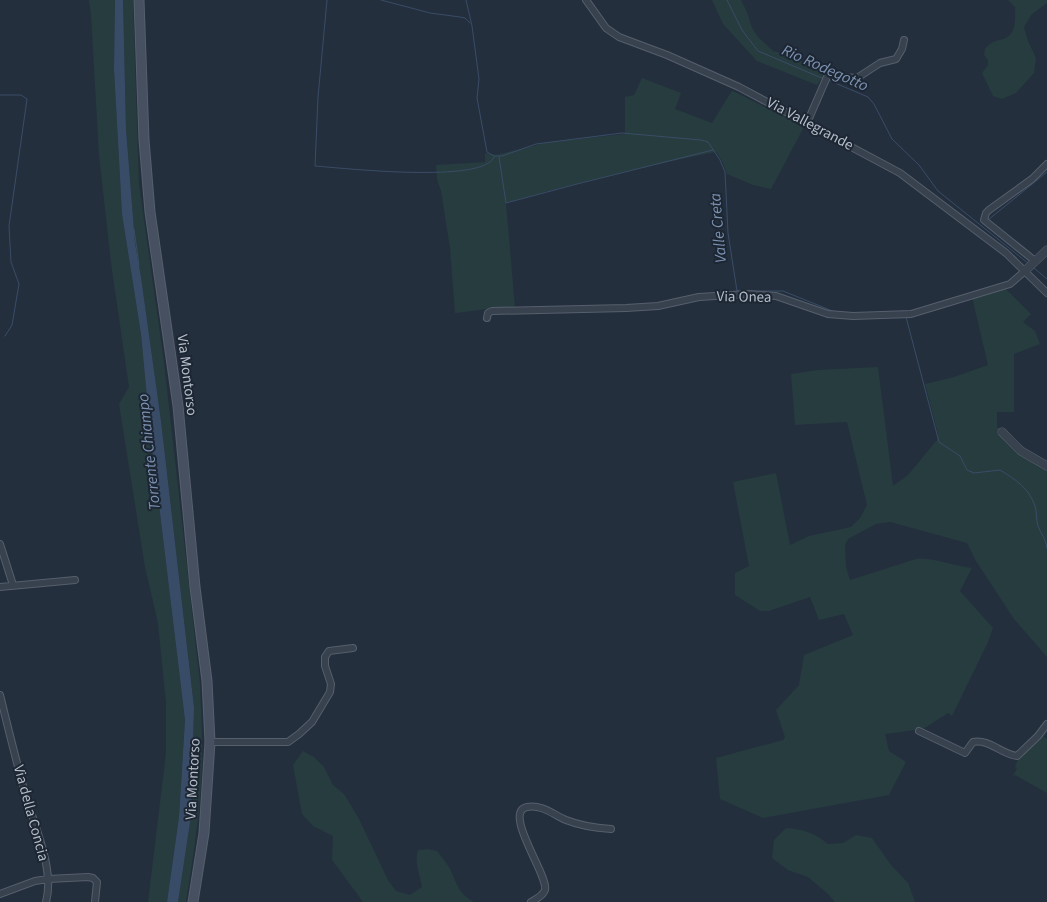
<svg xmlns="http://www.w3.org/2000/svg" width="1047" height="902" font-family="'Source Sans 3',sans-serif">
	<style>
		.green { fill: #263c3f }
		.water { fill: #394c67 }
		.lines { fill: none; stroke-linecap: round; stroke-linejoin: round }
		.stream { stroke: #394c67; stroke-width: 1 }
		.minor-casing { stroke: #565f6c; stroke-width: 8 }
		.tertiary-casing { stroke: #565f6c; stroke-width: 9 }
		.secondary-casing { stroke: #565f6c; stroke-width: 11 }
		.minor { stroke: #38414e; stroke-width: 6 }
		.tertiary { stroke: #38414e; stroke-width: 8 }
		.secondary { stroke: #465061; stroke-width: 9 }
		.labels { text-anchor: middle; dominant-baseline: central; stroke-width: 4; stroke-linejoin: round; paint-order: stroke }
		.street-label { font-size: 15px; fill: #b4bcc9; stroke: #1d2633 }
		.water-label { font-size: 16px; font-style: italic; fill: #7c92b1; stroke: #1d2633 }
	</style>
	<rect width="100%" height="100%" fill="#242f3e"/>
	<!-- green -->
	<path class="green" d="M89,0H115L114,69L122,214L141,334L150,430L185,720L179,817L167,902H148L166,753V703L158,623L145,567L119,404L129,387L111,263L99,155L91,15Z
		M123,0H133L139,184L164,362L200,683C201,711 203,739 202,768C200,813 193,858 186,902H178L191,816L194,707L161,421L141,277L135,243L126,129Z
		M712,0H741L747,12L752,28L758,37L773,51L790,55L807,63L825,74L817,85L757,61L723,24Z
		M1008,0H1047V3L1032,14L1024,27L1028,41L1036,58L1034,73L1016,93L1002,99L993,96L982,73L988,65V60L984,55L985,49C994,39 996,42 1006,38C1017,32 1015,17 1015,7Z
		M642,78L681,93L675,109L712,123L731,92L733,91L804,127L771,189L753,185L727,174L722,161L716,152C645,166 576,183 506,203L515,307C494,307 476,311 455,313L450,248L441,191L437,179L436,165L485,162V153L496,155L549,142L625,134V97L634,95Z
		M1005,288L1031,314L1023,322L1035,331L1040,344L1014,354V412H997V427L1027,453L1047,464V657L1014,619L976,561L967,543L890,522L876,524L848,539L845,545L846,567L850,580L916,559C934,557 953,566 972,568L960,591L993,628L988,642L952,716L948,713L920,731L915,730L885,734L889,751L906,762L889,795L763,818L720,799L716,758L783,740L785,737L776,710L799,685L804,655L853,635L844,614L819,620L810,597L769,611H760L735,595V573L749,566L733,482L776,473L790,545L809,536L851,527L860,518L867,505L847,422L795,425L791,374L818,370L878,367L893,486L908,475L937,440L938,434L925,384L954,377L988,365L972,297Z
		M1044,723L1047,725V731L1044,737L1047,739V793L1015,775L1012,778L1017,768L1015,767L1023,746Z
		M303,751L314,757L324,767L333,785L344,794L358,817L388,880L396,891L410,895L422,887C420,874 414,863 418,850L428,849L437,851C441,856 445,861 449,867C457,882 457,893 474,902H363L332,860L333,836L313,826L302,814L293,765Z
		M786,828C803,829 815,833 828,844L843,843L856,835L872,838L891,865L908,883L915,902H835L828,894L808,877L788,870L772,858L774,840Z"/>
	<!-- water -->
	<path class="water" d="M115,0H123L126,129L135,243L141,277L161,421L194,707L191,816L178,902H167L179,817L185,720L150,430L141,334L122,214L114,69Z"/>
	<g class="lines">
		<!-- stream -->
		<path class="stream" d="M327,0L318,97L315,166C342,168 485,184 494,157
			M381,0L430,13L460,17L465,18L470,23
			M466,0L472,26L479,79L477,98L487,152L494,156H502L536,144L622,133L701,140L708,142L720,160L725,172L728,233L737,291H783L835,312
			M727,0L742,30L758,51L824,79
			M828,80L868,97L874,104L892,139L919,165L938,191L1029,264
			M0,95H21L27,99L9,226L11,262L19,284L12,325L5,336
			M499,157L506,203L577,184L713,150
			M988,220L1047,172
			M134,229L139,265
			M1034,268L1047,279
			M906,317L939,442L960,456L967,470L974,473L1000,470C1015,479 1029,488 1035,506C1037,512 1036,520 1038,526C1041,534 1046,539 1047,548"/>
		<defs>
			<path id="minor" d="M586,0L606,28L619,37L667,55L739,87L900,173L1006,253L1047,293
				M807,123L827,77L829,76L857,78L880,63L896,59L902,49L904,40
				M1035,261L984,220L986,213L989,210L1032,179L1047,164
				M487,318L488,313L492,311L626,308L658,306L699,297L748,294L776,296L828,314L853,316L911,314L1010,284L1025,271
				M0,544L13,585
				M0,587L75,580
				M0,695C8,728 16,760 25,793C34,825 55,869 46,902
				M919,731L965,753L973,742C990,739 1001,754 1017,756L1038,736L1047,724
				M210,742H288L299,734L312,722L330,692L331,684L325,666V657L329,651L353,648
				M0,894L35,881L48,879L88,877L93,878L97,882L95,902
				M531,902C536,899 543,896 545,890C549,876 502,812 527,807C542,804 554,815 566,820C581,826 596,828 611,829"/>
			<path id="tertiary" d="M1025,271L1047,250
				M1002,432L1021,451L1047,466"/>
			<path id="secondary" d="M139,0L144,140L150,212L178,406L195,587L207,681L210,742L204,833L193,902"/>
		</defs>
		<!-- minor casing -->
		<use href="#minor" class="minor-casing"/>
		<!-- tertiary casing -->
		<use href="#tertiary" class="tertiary-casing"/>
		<!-- secondary casing -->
		<use href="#secondary" class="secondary-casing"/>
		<!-- minor -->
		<use href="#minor" class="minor"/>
		<!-- tertiary -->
		<use href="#tertiary" class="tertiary"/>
		<!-- secondary -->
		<use href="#secondary" class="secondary"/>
	</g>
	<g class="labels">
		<!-- street labels -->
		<g class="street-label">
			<text transform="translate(810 124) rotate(28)">Via Vallegrande</text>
			<text transform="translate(744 297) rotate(1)">Via Onea</text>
			<text transform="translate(187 375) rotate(83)">Via Montorso</text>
			<text transform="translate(193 779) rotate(-87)">Via Montorso</text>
			<text transform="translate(31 813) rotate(75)">Via della Concia</text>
		</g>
		<!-- water labels -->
		<g class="water-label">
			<text transform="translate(825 68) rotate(24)">Rio Rodegotto</text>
			<text transform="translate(718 228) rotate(-95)">Valle Creta</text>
			<text transform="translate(149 452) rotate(-96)">Torrente Chiampo</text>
		</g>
	</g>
</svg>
